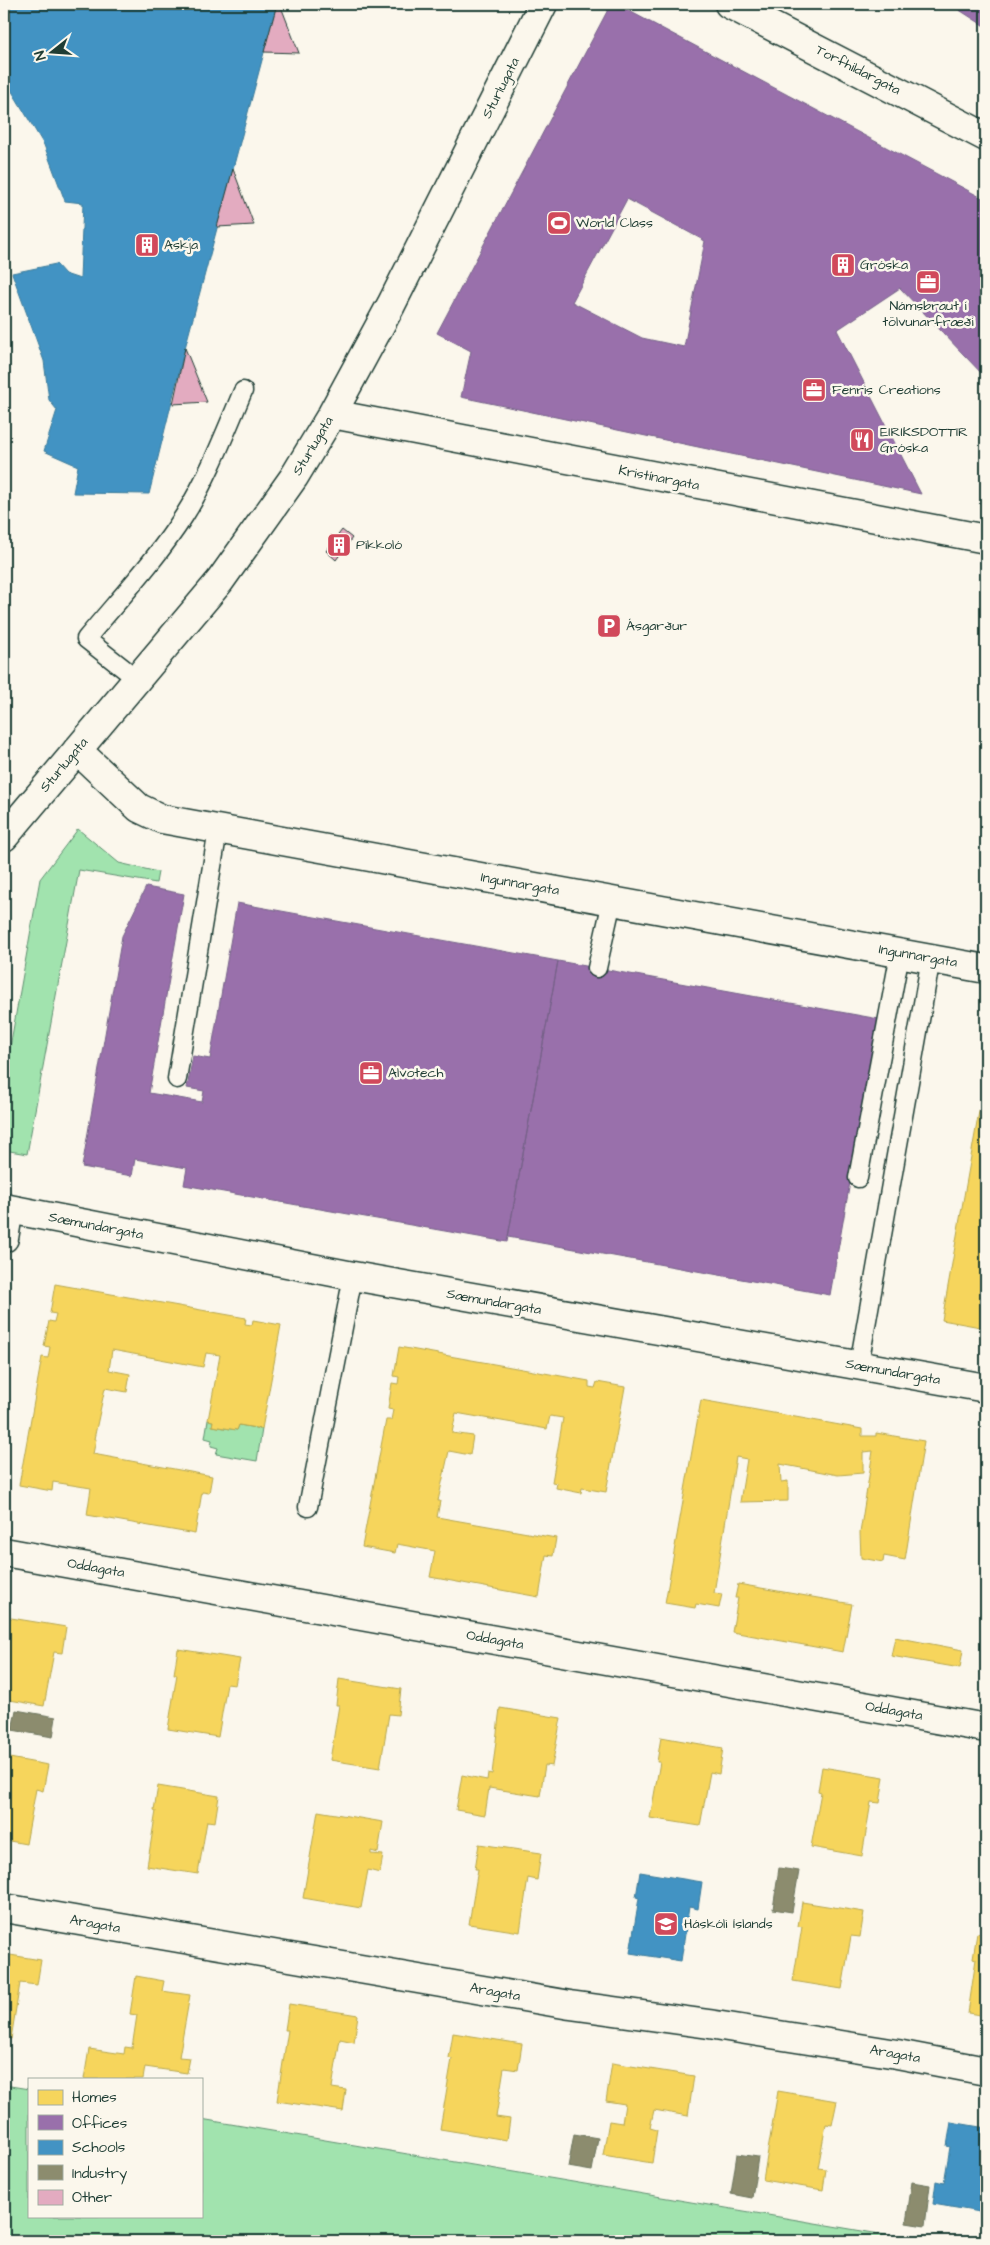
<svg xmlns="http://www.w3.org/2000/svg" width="990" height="2245" font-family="'Architects Daughter',sans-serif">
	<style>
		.green { fill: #a1e3ae; stroke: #609071 }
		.homes { fill: #f6d55c; stroke: #b6a750 }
		.offices { fill: #9970ab; stroke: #746187; fill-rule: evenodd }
		.schools { fill: #4393c3; stroke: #387998 }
		.industry { fill: #8c8c6e; stroke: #6b745d }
		.building { fill: #e3abc0; stroke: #1f3d34 }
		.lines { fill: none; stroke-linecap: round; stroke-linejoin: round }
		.lane-casing { stroke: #1f3d34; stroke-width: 21 }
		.street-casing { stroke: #1f3d34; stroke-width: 31 }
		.lane { stroke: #fbf7ec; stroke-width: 18 }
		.street { stroke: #fbf7ec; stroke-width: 28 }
		.labels { text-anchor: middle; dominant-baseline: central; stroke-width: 5; stroke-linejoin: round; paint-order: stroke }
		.street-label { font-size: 14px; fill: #1f3d34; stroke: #fbf7ec }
		.poi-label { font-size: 14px; fill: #1f3d34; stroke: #fbf7ec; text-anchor: start }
	</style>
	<rect width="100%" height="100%" fill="#fbf7ec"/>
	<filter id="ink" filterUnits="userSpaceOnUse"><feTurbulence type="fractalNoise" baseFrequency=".02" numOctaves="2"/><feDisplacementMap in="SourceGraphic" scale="10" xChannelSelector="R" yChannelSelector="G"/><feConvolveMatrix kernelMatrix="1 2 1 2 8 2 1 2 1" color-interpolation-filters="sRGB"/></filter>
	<g filter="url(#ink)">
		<!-- green -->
		<path class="green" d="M78,829L119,863L158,872L156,883L79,870L27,1154L4,1150V1081L40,879Z
			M208,1420L213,1421V1426L237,1430L239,1425L262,1429L257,1461L216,1454L218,1448L211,1446L212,1440L205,1438Z
			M4,2085L29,2089V2216H201V2119L921,2241H4Z"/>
		<!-- homes -->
		<path class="homes" d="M986,1072V1328L942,1320Z
			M55,1284L246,1318L245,1324L252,1325L253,1320L281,1325L262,1429L239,1425L237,1430L212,1426L213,1421L208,1420L220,1355L206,1353L203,1367L112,1350L109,1370L130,1374L127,1392L105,1388L94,1439H96L93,1454L212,1476L209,1493L202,1492L195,1534L87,1515L91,1488L53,1482L52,1491L19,1485L42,1357L48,1358L50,1347L44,1346L49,1321L54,1322L56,1314L50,1313Z
			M399,1347L589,1381V1387L595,1388L597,1382L625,1387L606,1492L582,1488L581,1493L556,1488L557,1483L552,1482L563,1418L550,1416L547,1429L456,1413L452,1433L473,1436L470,1455L449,1451L438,1501H440L437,1517L556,1538L553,1556L546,1555L539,1597L430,1577L435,1551L397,1544L395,1553L362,1547L386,1420H391L393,1410L388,1409L392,1383L398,1384L399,1377L394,1376Z
			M701,1400L862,1429V1436H876V1433L924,1441L905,1560L884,1556L883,1562L861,1558L860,1533L873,1451L863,1452V1473L838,1475L780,1464L781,1482L788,1481V1501L740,1502L747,1459L736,1457L714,1593L722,1594L719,1608L696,1604L695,1608L665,1603Z
			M738,1584L852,1604L843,1652L732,1632L738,1598H735Z
			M5,1617L66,1627L62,1653L54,1652L44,1706L4,1699Z
			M895,1637L963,1650L960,1668L891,1656Z
			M178,1649L240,1659L235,1685L227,1684L218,1737L168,1729L177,1674H174Z
			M339,1679L401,1689L398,1715L389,1714L380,1768L330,1760L339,1705H336Z
			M500,1708L561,1718L552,1766L545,1765L540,1796L489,1788L485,1815L456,1810L462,1775L487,1780L488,1773L492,1774Z
			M661,1737L723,1748L719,1774L710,1772L700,1826L650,1818L660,1762H657Z
			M4,1757L48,1765L43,1791L36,1789L26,1844L4,1840Z
			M822,1767L884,1777L880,1803L871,1802L862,1856L811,1847L821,1792L818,1791Z
			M158,1786L219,1796L215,1822L207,1821L198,1874L147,1866L156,1811L154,1810Z
			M318,1811L383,1822L378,1853L371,1851V1854L383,1855L380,1873L368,1870L361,1908L303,1898Z
			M479,1844L541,1853L537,1880L528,1878L520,1932L469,1924L478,1869H475Z
			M802,1902L864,1912L860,1937L851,1936L842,1989L793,1981L802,1927L798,1926Z
			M977,1933L986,1934V2016L968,2013L976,1959L973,1958Z
			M4,1954L41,1960L37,1985L20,1983L11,2039L4,2037Z
			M136,1976L164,1981L162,1991L190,1995L179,2057L190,2058L187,2073L145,2067L143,2079H84L89,2049L124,2054L125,2047L132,2048L137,2015L130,2014Z
			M289,2004L358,2015L354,2042L340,2039L332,2088L346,2090L343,2111L277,2101L288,2030H285Z
			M453,2033L522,2044L518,2070L504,2068L496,2117L510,2119L507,2140L440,2129L452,2059L449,2058Z
			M612,2063L694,2076L688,2116L654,2110L650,2128L657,2130L652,2163L603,2155L609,2121L622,2123L625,2104L606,2101Z
			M778,2091L837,2101L832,2125L826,2124L818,2168L826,2169L823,2190L763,2180Z"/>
		<!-- offices -->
		<path class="offices" d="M611,4H616L986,200V378L900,288L837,330L921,494L461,397L471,351L437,333ZM627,199L705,241L684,347L642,338L572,302Z
			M950,4H986V27Z
			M146,887L184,894L149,1093L202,1102L204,1091L187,1088L193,1056L210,1059L237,903L558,961L507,1242L184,1185L187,1168L135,1159L132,1176L82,1167L122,936Z
			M558,961L879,1019L830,1295L508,1237Z"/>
		<!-- schools -->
		<path class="schools" d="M4,4H277L185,348L149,494L73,493L78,466L44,451L57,410L49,400L44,361L12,273L56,264L65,274L80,279L83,203L65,201L44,145L4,78Z
			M640,1872L702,1882L698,1909L689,1907L681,1961L630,1953L639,1898L636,1897Z
			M951,2122L986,2128V2213L933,2204L936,2181L944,2183L950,2147L947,2146Z"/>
		<!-- industry -->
		<path class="industry" d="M16,1710L56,1717L53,1737L12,1730Z
			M779,1868L799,1871L792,1912L773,1909Z
			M574,2134L598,2138L592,2171L568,2167Z
			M737,2154L758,2157L752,2198L731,2194Z
			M912,2182L930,2185L925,2226L906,2223Z"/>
		<!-- building -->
		<path class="building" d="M277,4H280L299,53L264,52Z
			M233,169L254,225L217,227Z
			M185,348L207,402L173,404Z
			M342,530L352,538L336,560L326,551Z"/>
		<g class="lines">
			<defs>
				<path id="lane" d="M137,679L86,639C119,599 156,560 184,516C207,480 226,431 243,391
					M597,968L612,901
					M177,1079L218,830
					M858,1178L900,953
					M859,1365L931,958
					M308,1507L353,1276"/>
				<path id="street" d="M729,4L986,137
					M332,414L986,539
					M77,750L139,808L162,819L986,969
					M4,837L220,581L294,477L332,414L391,305L543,4
					M4,1208L353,1276L986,1388
					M4,1238L9,1209
					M4,1552L986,1728
					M4,1908L570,2005L709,2024L897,2054L986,2071"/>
			</defs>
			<!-- lane casing -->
			<use href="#lane" class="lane-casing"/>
			<!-- street casing -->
			<use href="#street" class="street-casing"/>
			<!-- lane -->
			<use href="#lane" class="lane"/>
			<!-- street -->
			<use href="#street" class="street"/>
		</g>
	</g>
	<!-- icons -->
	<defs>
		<symbol id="stadium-square" viewBox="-11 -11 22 22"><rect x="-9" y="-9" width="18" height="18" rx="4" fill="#d1495b" stroke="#fbf7ec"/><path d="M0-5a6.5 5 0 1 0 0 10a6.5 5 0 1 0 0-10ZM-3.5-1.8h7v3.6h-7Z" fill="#fff"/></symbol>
		<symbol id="building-square" viewBox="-11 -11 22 22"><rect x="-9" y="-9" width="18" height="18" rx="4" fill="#d1495b" stroke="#fbf7ec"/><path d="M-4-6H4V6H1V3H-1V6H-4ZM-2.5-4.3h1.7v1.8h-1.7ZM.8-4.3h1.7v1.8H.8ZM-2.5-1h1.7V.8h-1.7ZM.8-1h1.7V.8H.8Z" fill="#fff"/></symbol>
		<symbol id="office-square" viewBox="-11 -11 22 22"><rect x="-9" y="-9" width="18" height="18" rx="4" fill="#d1495b" stroke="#fbf7ec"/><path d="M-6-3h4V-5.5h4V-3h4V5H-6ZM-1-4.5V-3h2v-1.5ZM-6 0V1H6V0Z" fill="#fff"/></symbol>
		<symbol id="restaurant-square" viewBox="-11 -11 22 22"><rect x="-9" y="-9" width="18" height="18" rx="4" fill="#d1495b" stroke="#fbf7ec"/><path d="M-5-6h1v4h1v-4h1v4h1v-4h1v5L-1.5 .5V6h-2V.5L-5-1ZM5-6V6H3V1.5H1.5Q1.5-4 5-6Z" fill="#fff"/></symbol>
		<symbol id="parking-square" viewBox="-11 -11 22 22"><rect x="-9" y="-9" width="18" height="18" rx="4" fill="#d1495b" stroke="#fbf7ec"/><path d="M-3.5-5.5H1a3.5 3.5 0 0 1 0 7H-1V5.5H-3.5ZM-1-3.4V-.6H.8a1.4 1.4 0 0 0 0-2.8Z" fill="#fff"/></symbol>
		<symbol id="university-square" viewBox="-11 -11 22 22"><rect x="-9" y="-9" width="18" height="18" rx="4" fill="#d1495b" stroke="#fbf7ec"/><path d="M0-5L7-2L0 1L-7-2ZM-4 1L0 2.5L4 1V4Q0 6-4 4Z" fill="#fff"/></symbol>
	</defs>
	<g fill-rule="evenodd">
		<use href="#stadium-square" x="545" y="209" width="28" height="28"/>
		<use href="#building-square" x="133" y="231" width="28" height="28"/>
		<use href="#building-square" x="829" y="251" width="28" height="28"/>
		<use href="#office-square" x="914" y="268" width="28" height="28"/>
		<use href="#office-square" x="800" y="376" width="28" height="28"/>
		<use href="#restaurant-square" x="848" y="426" width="28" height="28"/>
		<use href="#building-square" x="325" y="531" width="28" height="28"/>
		<use href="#parking-square" x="595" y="612" width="28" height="28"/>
		<use href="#office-square" x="357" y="1059" width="28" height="28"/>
		<use href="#university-square" x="652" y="1910" width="28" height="28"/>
	</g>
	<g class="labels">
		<!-- street labels -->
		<g class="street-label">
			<text transform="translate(858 70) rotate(27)">Torfhildargata</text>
			<text transform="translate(501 88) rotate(-63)">Sturlugata</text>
			<text transform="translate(313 446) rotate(-59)">Sturlugata</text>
			<text transform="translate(659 478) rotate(11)">Kristínargata</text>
			<text transform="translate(64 765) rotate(-50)">Sturlugata</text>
			<text transform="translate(520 884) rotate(10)">Ingunnargata</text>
			<text transform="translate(918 956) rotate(10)">Ingunnargata</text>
			<text transform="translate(96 1226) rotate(11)">Sæmundargata</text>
			<text transform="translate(494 1302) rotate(10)">Sæmundargata</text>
			<text transform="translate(893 1372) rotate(10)">Sæmundargata</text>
			<text transform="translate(96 1568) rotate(10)">Oddagata</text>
			<text transform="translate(495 1640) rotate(10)">Oddagata</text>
			<text transform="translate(894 1711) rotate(10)">Oddagata</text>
			<text transform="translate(95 1924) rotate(10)">Aragata</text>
			<text transform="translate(495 1992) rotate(10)">Aragata</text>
			<text transform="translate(895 2054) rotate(10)">Aragata</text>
		</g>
		<!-- poi labels -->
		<g class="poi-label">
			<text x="576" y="223">World Class</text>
			<text x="164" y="245">Askja</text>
			<text x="860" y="265">Gróska</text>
			<text x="928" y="306" text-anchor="middle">Námsbraut í<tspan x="928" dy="16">tölvunarfræði</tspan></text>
			<text x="832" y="390">Fenris Creations</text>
			<text x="880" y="432">EIRIKSDOTTIR<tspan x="880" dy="16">Gróska</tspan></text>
			<text x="356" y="545">Pikkoló</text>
			<text x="626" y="626">Ásgarður</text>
			<text x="388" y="1073">Alvotech</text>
			<text x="684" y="1924">Háskóli Íslands</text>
		</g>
	</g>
	<!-- margin -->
	<rect width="990" height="2245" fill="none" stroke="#fbf7ec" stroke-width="20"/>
	<rect x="10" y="10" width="970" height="2225" fill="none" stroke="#1f3d34" stroke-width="2" filter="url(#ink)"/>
	<!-- legend -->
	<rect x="28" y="2078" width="175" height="140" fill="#fbf7ec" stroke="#a3ada2"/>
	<rect x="38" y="2090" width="25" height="15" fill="#f6d55c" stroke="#a3ada2"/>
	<text x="72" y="2102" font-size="15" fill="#1f3d34">Homes</text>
	<rect x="38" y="2115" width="25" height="15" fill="#9970ab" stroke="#a3ada2"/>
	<text x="72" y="2128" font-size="15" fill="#1f3d34">Offices</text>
	<rect x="38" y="2140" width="25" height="15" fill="#4393c3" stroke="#a3ada2"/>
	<text x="72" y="2152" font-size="15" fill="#1f3d34">Schools</text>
	<rect x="38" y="2165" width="25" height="15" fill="#8c8c6e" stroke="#a3ada2"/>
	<text x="72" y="2178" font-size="15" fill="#1f3d34">Industry</text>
	<rect x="38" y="2190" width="25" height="15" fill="#e3abc0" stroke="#a3ada2"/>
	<text x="72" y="2202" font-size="15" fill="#1f3d34">Other</text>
	<!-- north arrow -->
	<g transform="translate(52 52) rotate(253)" stroke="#fbf7ec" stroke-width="4" paint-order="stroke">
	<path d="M0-4L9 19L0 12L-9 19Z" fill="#1f3d34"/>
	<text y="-8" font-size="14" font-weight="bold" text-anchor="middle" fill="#1f3d34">N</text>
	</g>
</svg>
